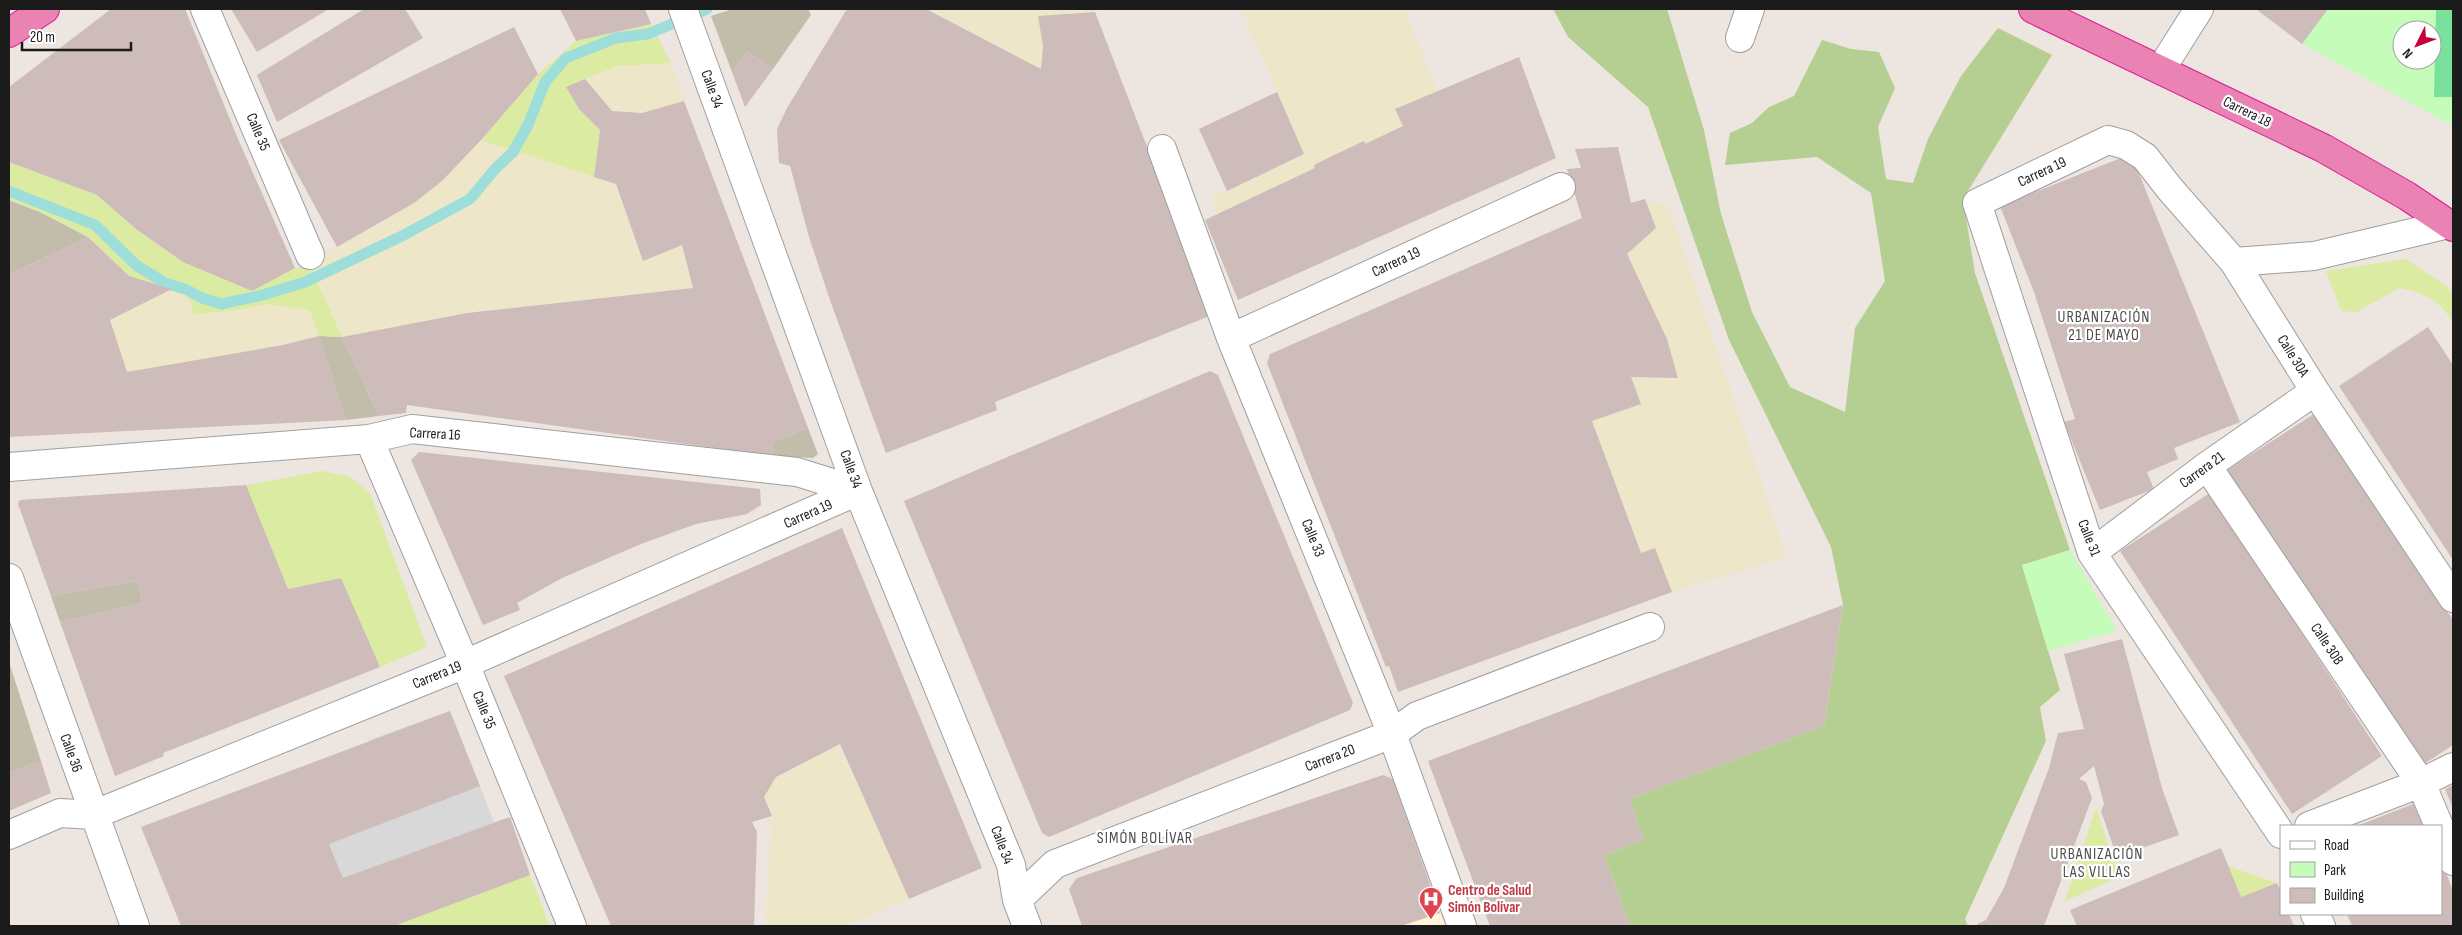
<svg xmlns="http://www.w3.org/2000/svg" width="2462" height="935" font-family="'Sofia Sans Condensed',sans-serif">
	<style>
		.residential { fill: #d9d8d8 }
		.education { fill: #fff4d7 }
		.construction { fill: #c2bcab }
		.farmland { fill: #eee6c9 }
		.grass { fill: #dbeba2 }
		.forest { fill: #b5cf92 }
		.park { fill: #c6fcb9; fill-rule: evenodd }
		.pitch { fill: #79e19b }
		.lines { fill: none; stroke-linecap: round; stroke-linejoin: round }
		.stream { stroke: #9ddeda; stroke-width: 11 }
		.building { fill: #cdbcb9 }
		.minor-casing { stroke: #9f9f9f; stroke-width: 30 }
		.highway-casing { stroke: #dd1b94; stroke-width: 30 }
		.minor { stroke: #fff; stroke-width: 28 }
		.highway { stroke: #ea82b3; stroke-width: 28 }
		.labels { text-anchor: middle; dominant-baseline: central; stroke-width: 4.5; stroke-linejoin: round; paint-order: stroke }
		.street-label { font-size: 15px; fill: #1b1b1b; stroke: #fff }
		.health-label { font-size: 15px; font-weight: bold; fill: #be3a42; stroke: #fff; text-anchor: start }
		.neighbourhood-label { font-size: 16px; letter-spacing: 1px; fill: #4e4e4e; stroke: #fff }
	</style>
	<rect width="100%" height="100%" fill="#ede5e0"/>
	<!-- residential -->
	<path class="residential" d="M450,711L494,822L510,817L530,875L394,926H363L329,844L373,827L359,789L384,779L369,740Z"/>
	<!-- education -->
	<path class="education" d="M1440,913L1445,926H1401Z"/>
	<!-- construction -->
	<path class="construction" d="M733,9H808L811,15L773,69L747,52L732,72L711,16Z
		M9,200L40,212L88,237L9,275Z
		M319,336L342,337L379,416L346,420Z
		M808,428L818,454L813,458L772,456L773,442Z
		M137,581L143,603L60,622L51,596Z
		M9,662L41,761L9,773Z"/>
	<!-- farmland -->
	<path class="farmland" d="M926,9H1094L1095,12L1038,16L1043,46L1041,69Z
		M1241,9H1404L1438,91L1396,109L1403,126L1365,144L1363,141L1330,157L1314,164L1315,168L1218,214L1211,198L1304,154Z
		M671,63L684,101L642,113L612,111L585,79L617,66Z
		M481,140L616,184L643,260L682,245L693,288L467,313L342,337L308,264L414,203L442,181Z
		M1645,199L1669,206L1787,557L1672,592L1655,548L1641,553L1592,421L1641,404L1631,377H1678L1667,339L1627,254L1656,228Z
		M172,289L187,292L230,311L269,304L311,310L319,336L283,345L127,372L110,320Z
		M840,744L909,899L845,926H765L771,827L766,818L772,815L764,797L776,777Z"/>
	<!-- grass -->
	<path class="grass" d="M651,24L671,63L617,66L585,79L579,109L600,130L594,177L481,140L538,74L576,41Z
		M9,162L97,195L136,229L183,262L252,291L295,268H311L342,337L319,336L310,310L269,304L230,311L194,314L187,292L129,276L88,237L40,212L9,200Z
		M2406,259L2446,286L2453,293V322C2438,299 2427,294 2399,288L2357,312L2341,311L2326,271Z
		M323,471L350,477L370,493L427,647L380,667L341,578L288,589L246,485Z
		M2096,808L2119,877L2065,901Z
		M2228,866L2277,883L2241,897Z
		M530,875L550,926H394Z"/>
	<!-- forest -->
	<path class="forest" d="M1553,9H1667L1704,130L1721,214L1752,312L1790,387L1845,412L1855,328L1885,281L1871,193L1817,157L1725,165L1730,133L1752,123L1769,107L1794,96L1822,40L1851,49L1879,52L1895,88L1878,127L1886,179L1913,183L1928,139L1961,76L1998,28L2052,55L1963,199L1975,273L2070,550L2022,565L2060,690L2040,707L2046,741L1965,919L1968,926H1630L1604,855L1644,840L1629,799L1824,726L1843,605L1831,547L1729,340L1648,107L1568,37Z"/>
	<!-- park -->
	<path class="park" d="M2328,9H2453V126L2302,44ZM2402,30H2432V60H2402Z
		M2070,550L2117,631L2048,651L2022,565Z"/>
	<!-- pitch -->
	<path class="pitch" d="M2436,9H2453V97H2434Z"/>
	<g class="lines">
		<!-- stream -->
		<path class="stream" d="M9,191L95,225L136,265L165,283L185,289L202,298L221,304L263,295L305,282L402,236L470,199L495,169L513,152L528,125L545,82L566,58L616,38L648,34L707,9"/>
	</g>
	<!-- building -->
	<path class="building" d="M111,9H185L238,139L295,268L252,291L183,262L136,229L97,195L9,162V87Z
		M231,9H329L257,52Z
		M364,9H405L423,38L277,122L257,75Z
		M560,9H645L651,24L576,41Z
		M847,9H926L1041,69L1043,46L1038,16L1095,12L1212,315L995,402L997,410L886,453L831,303L809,237L790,166L779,163L777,129L787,108Z
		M2256,9H2328L2302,44Z
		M514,27L538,74L481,140L442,181L414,203L337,247L279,140Z
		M747,52L773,69L745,107L732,72Z
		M1519,57L1556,158L1238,300L1205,220L1315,168L1314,165L1330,157L1364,141L1365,144L1403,126L1395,109Z
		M585,79L612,111L642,113L684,101L808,428L773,442L772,456L407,405L406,413L379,416L342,337L467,313L693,288L682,245L643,261L616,184L594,177L600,130L579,109L566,87Z
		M1277,92L1304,154L1227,191L1199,129Z
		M1618,147L1631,203L1645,199L1656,228L1627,254L1667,339L1678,378L1631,377L1641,404L1592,421L1641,553L1655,548L1672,592L1398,692L1389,666L1386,667L1267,363L1270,354L1582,218L1567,169L1581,168L1575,149Z
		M2131,154L2240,422L2174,448L2178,459L2147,472L2154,489L2100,510L2064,422L2075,419L2034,292L2000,206Z
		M88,237L129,276L172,289L110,320L127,372L283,345L319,336L346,420L9,437V275Z
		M2428,327L2453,365V560L2339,386Z
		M1210,371L1218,375L1353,703L1350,710L1049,837L1042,833L904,501Z
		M2317,412L2453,620V745L2421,766L2227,470Z
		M419,452L760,489L761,505L747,514L696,524L641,544L562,578L517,603L520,610L483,625L411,460Z
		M246,485L288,589L341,578L380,667L163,753L164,756L115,776L60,622L143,603L137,581L51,596L18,504L20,500Z
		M2210,493L2382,756L2292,814L2120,551Z
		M842,528L982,868L909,899L840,744L776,777L764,797L772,816L752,822L757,832L754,926H611L504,676Z
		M1843,605L1824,726L1629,799L1644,840L1604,855L1630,926H1490L1428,761Z
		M2122,639L2162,788L2179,835L2117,857L2101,811L2104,804L2094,766L2079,779L2086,782L2092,798L2044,926H1978L1977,924L1986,920L2004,888L2049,768L2058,733L2084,729L2064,654Z
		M450,711L480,786L329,844L343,878L510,817L530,875L394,926H181L141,827Z
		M41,761L51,793L9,811V773Z
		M1383,775L1393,779L1440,913L1401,926H1082L1069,889L1077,878Z
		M2453,785V808L2445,789Z
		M2418,802L2428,826H2357Z
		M2221,848L2241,897L2277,883L2281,893V914H2289L2294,926H2077L2070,910Z
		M2441,860L2453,891V926H2352L2347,914H2441Z"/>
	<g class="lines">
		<defs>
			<path id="minor" d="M205,9L310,255
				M683,9L858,491L1011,865L1017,900L1027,926
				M1740,38L1750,9
				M2161,69L2199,9
				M1162,149L1231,338L1392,734L1462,926
				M2234,262L2314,256L2449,224
				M1231,338L1561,187
				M369,439L465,664L572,926
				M2207,466L2421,783L2439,826
				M9,467L369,439L412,429L797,472L858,491
				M2092,553L2207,466L2315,391
				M9,578L135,926
				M2309,826L2421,783L2453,767
				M2441,830L2453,861
				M2281,834L2092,553L1977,203L2108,140L2126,145L2145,157L2170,189L2234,262L2315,391L2453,598
				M9,835L60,813L93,815L465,664L858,491
				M1017,900L1055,864L1392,734L1417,716L1650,627
				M2315,914L2321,926"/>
			<path id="highway" d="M2033,9L2323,148L2407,196L2453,227
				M9,33L45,9"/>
		</defs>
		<!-- minor casing -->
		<use href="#minor" class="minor-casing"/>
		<!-- highway casing -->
		<use href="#highway" class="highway-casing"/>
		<!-- minor -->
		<use href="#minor" class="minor"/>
		<!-- highway -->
		<use href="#highway" class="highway"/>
	</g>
	<!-- icons -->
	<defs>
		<symbol id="hospital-pin" viewBox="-11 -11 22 30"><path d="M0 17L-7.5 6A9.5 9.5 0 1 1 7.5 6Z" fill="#e0444e" stroke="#fff"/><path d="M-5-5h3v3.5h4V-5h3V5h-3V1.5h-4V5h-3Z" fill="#fff"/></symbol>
	</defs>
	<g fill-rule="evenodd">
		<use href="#hospital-pin" x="1417" y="885" width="28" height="38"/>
	</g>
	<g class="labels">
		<!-- street labels -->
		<g class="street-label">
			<text transform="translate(712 89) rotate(70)">Calle 34</text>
			<text transform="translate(2247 112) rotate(26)">Carrera 18</text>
			<text transform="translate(258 132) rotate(67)">Calle 35</text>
			<text transform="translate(2042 172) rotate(-25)">Carrera 19</text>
			<text transform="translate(1396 262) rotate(-25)">Carrera 19</text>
			<text transform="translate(2293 356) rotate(58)">Calle 30A</text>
			<text transform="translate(435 434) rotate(3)">Carrera 16</text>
			<text transform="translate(851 469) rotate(70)">Calle 34</text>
			<text transform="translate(2202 470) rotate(-36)">Carrera 21</text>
			<text transform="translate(808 514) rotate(-24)">Carrera 19</text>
			<text transform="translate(1313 538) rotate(68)">Calle 33</text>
			<text transform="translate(2089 538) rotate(68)">Calle 31</text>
			<text transform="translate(2327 644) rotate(56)">Calle 30B</text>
			<text transform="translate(437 675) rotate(-22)">Carrera 19</text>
			<text transform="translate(484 710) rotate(68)">Calle 35</text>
			<text transform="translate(71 753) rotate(70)">Calle 36</text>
			<text transform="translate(1330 758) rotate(-21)">Carrera 20</text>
			<text transform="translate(1002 845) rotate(69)">Calle 34</text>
		</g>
		<!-- health labels -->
		<g class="health-label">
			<text x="1448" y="890">Centro de Salud<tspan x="1448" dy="17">Simón Bolívar</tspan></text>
		</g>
		<!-- neighbourhood labels -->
		<g class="neighbourhood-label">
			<text x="2104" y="317">URBANIZACIÓN<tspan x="2104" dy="18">21 DE MAYO</tspan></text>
			<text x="1145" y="838">SIMÓN BOLÍVAR</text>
			<text x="2097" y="854">URBANIZACIÓN<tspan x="2097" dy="18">LAS VILLAS</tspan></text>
		</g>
	</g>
	<!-- border -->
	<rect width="2462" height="935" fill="none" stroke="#1b1b1b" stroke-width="20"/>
	<!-- legend -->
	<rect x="2280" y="825" width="162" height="90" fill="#ffffff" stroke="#a4a4a4"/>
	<rect x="2290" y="841" width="25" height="8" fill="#ffffff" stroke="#a4a4a4"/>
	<text x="2324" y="850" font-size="15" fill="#1b1b1b">Road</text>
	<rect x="2290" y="862" width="25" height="15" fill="#c6fcb9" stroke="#a4a4a4"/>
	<text x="2324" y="875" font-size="15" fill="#1b1b1b">Park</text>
	<rect x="2290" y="888" width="25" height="15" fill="#cdbcb9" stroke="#a4a4a4"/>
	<text x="2324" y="900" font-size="15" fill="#1b1b1b">Building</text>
	<!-- north arrow -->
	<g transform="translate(2417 45) rotate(228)"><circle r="24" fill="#ffffff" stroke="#a4a4a4"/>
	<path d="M0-4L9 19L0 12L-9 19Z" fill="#c60038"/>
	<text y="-8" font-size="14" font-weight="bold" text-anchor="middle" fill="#1b1b1b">N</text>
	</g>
	<!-- scale -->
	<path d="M22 42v8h109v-8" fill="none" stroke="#1b1b1b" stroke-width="2.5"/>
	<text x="30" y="42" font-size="15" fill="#1b1b1b" stroke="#ffffff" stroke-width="4" paint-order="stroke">20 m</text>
</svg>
